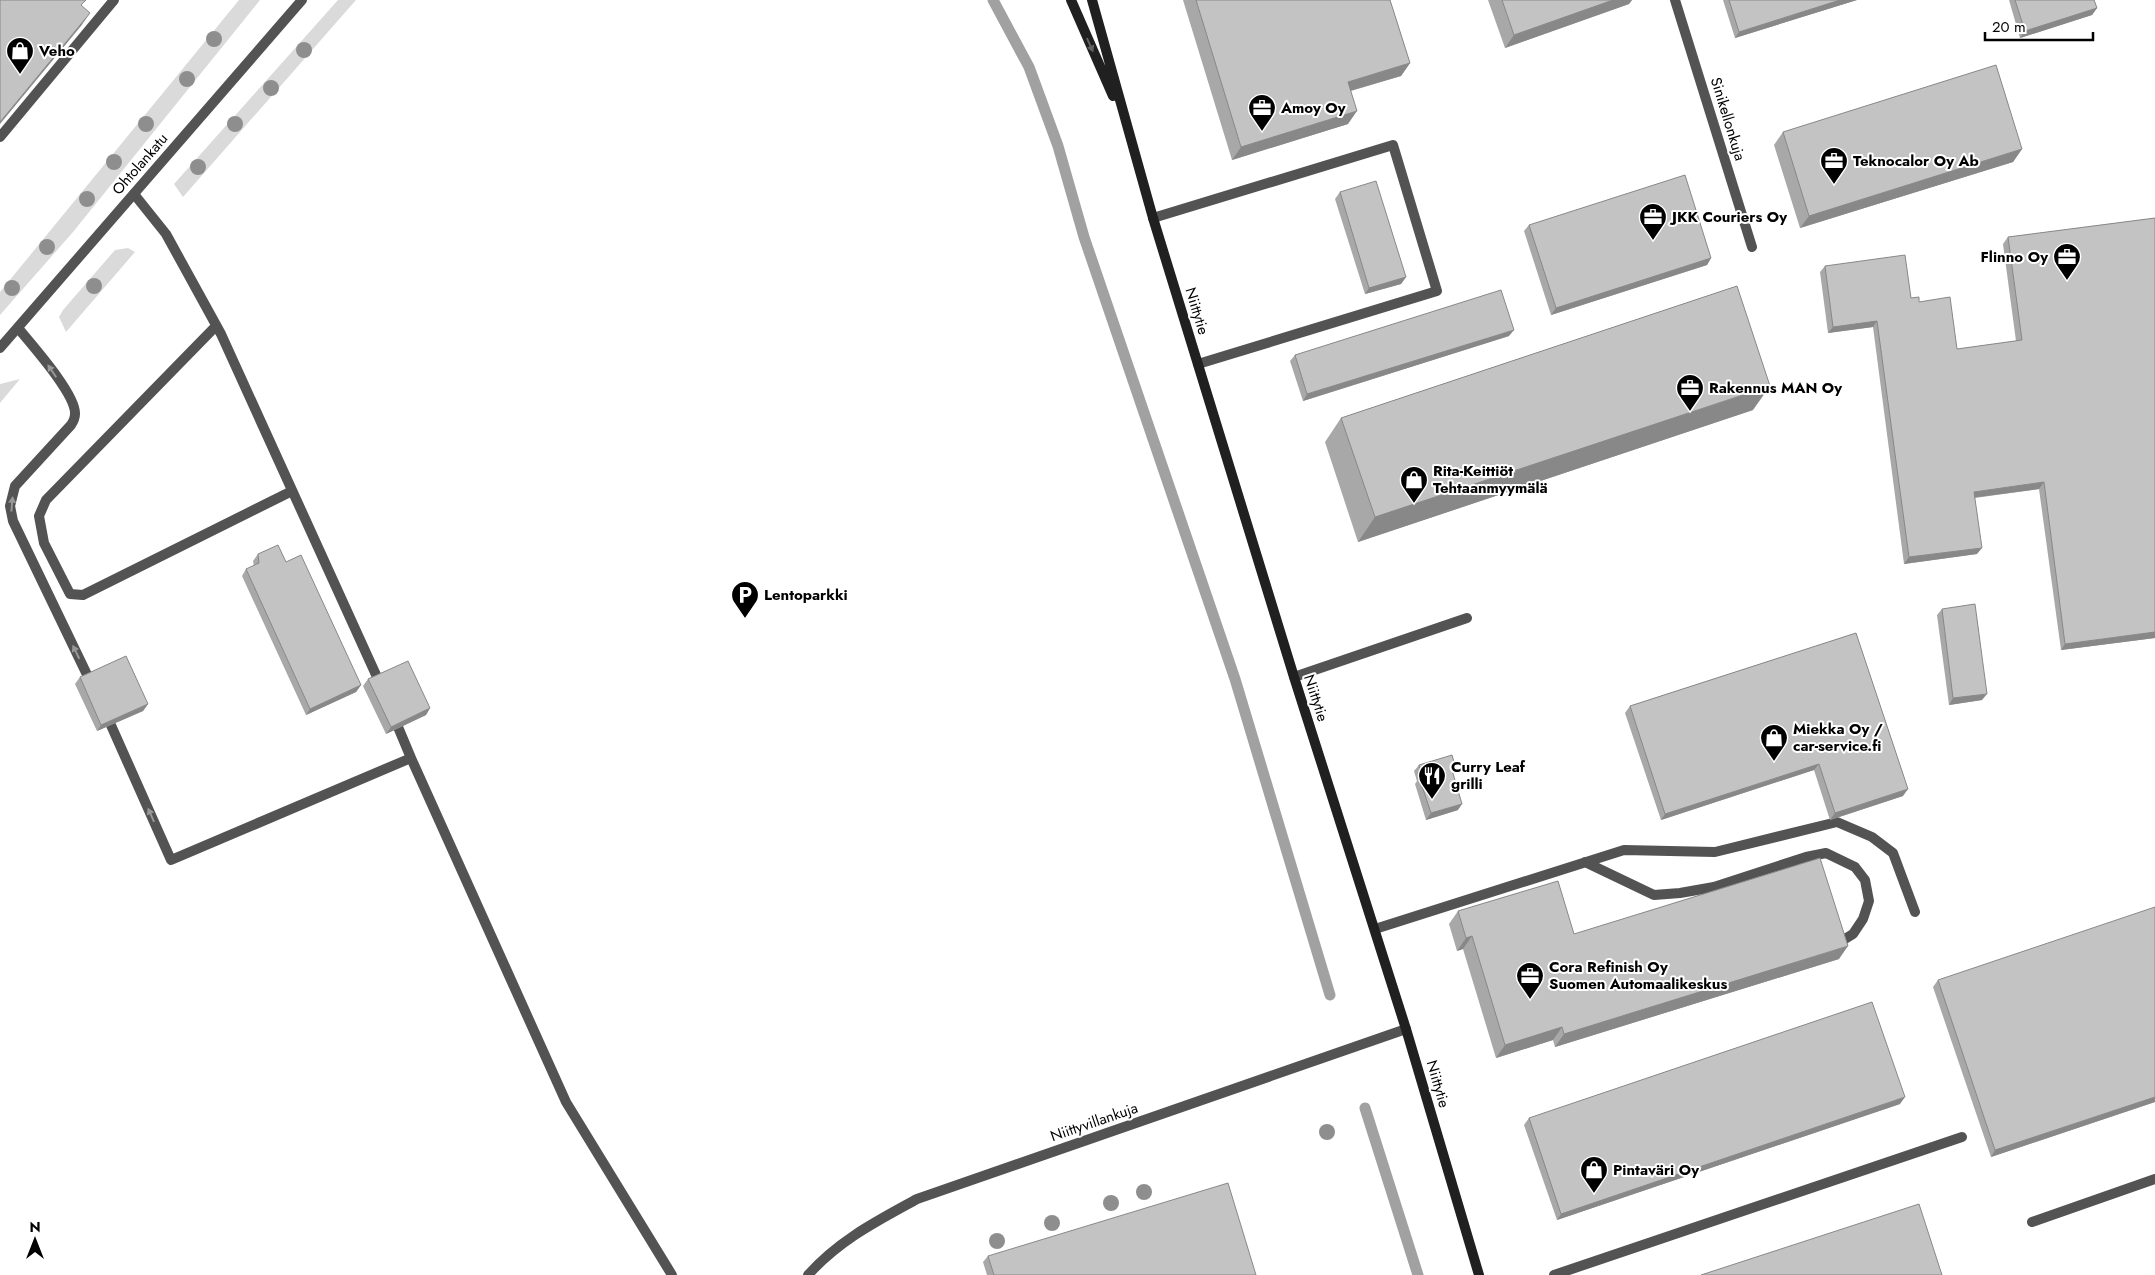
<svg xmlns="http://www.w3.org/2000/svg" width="2155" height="1275" font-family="Jost,sans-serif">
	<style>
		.green { fill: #dadada }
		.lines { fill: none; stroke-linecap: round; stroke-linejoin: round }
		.stream { stroke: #a1a1a1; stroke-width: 11 }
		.service { stroke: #535353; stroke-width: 10 }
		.minor { stroke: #535353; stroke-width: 10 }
		.tertiary { stroke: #535353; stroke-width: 10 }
		.secondary { stroke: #202020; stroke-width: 10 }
		.tree { fill: #8e8e8e }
		.wall { fill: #a8a8a8 }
		.shaded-wall { fill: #888 }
		.building { fill: #c3c3c3; stroke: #888 }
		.oneway { fill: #636363 }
		.oneway2 { fill: #989898 }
		.labels { text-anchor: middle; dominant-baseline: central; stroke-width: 4; stroke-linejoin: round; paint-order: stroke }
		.poi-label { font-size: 15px; font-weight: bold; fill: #000; stroke: #fff; text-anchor: start }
		.street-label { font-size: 15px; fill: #000; stroke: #fff }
	</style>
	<rect width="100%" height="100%" fill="#fff"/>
	<!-- green -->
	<path class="green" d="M239,0H260L73,232L0,315V292Z
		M338,0H356L183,197L174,184Z
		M128,248L135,252L66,332L59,317L63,310L115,250Z
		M20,379L0,403V384Z"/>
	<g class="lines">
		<!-- stream -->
		<path class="stream" d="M993,0L1029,67L1058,146L1084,237L1235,679L1330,995
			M1365,1108L1418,1275"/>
		<!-- service -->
		<path class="service" d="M0,137L114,0
			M134,194L166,234L221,334L382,688
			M1153,218L1393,145L1437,291L1198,364
			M216,326L46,500L39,516L44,543L70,594L83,595L292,491
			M18,328C31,344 76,394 75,414C75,417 73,422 71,425L15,486L10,506L13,521L92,685
			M1294,677L1467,618
			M106,714L171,860L411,758L566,1102L672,1275
			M393,715L411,758
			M1585,862L1654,895L1680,893L1714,887L1806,857L1826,853L1855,867L1865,880L1869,901L1863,919L1853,934L1835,945
			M1375,929L1624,850L1715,852L1837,822L1872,837L1893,853L1915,912
			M2032,1222L2155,1179
			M1554,1275L1962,1137"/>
		<!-- minor -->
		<path class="minor" d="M1675,0L1752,247
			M808,1275C839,1240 877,1221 917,1199L1406,1029"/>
		<!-- tertiary -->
		<path class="tertiary" d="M0,348L302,0"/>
		<!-- secondary -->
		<path class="secondary" d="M1071,0L1113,96
			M1092,0L1153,218L1294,677L1406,1029L1479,1275"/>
	</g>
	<!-- trees -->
	<g class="tree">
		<circle cx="214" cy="39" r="8"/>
		<circle cx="304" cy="50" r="8"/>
		<circle cx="187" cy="79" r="8"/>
		<circle cx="271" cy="88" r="8"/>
		<circle cx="146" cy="124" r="8"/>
		<circle cx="235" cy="124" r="8"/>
		<circle cx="114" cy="162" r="8"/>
		<circle cx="198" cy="167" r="8"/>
		<circle cx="87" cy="199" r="8"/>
		<circle cx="47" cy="247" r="8"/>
		<circle cx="94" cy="286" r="8"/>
		<circle cx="12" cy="288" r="8"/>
		<circle cx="1327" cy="1132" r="8"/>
		<circle cx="1144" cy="1192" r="8"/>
		<circle cx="1111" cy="1203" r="8"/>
		<circle cx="1052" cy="1223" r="8"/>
		<circle cx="997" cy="1241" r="8"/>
	</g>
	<!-- wall -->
	<path class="wall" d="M1183,0H1390L1410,63L1401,76L1351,91L1348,124L1232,160Z
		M1488,0H1632L1629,4L1505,48Z
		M1723,0H1857L1735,38Z
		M2009,0H2094L2097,8L2092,15L2020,38Z
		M1783,132L2022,149L2013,162L1800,228L1774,145Z
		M1340,192L1406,277L1401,284L1365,294L1335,199Z
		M2155,218V638L2061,650L2039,489L1975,498L1977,554L1904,564L1873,327L1828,333L1820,272L1825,266L1919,302L1957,349L2016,341L2003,244L2008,237Z
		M1529,225L1711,258L1707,265L1551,315L1524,231Z
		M1509,336L1303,401L1290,361L1295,355Z
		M1753,410L1358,542L1325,442L1341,418Z
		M258,554L286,562L361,685L356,692L306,715L242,576L246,569L254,566L253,561Z
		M1942,609L1982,700L1949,705L1937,615Z
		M1856,633L1903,796L1830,820L1814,770L1661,820L1625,713L1630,706Z
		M80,677L148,704L143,711L97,731L75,684Z
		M368,679L430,708L426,715L386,734L363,686Z
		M1419,765L1456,769L1453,774L1458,810L1426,820L1415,784L1417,781L1414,771Z
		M1458,911L1574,934L1839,959L1555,1047L1553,1040L1496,1058L1463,949L1457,951L1449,924Z
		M1938,980L2155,1102L1991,1157L1933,987Z
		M1900,1104L1557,1220L1524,1125L1529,1118Z
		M988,1256L1256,1275H987L983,1262Z"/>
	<!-- shaded-wall -->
	<path class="shaded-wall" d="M1613,0H1632L1629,4L1505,48L1514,35Z
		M1840,0H1857L1735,38L1739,32Z
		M2097,8L2092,15L2020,38L2025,31Z
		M90,13L81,26L0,124V122Z
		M1410,63L1401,76L1339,94L1348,82Z
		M1357,111L1348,124L1232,160L1241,147Z
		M2022,149L2013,162L1800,228L1809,216Z
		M1711,258L1707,265L1551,315L1556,308Z
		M1406,277L1401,284L1365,294L1369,288Z
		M1877,321L1873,327L1828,333L1833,327Z
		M1514,330L1509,336L1303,401L1307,394Z
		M1770,386L1753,410L1358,542L1375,517Z
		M2044,482L2039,489L1970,498L1974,492Z
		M1982,548L1977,554L1904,564L1909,557Z
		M2155,632V638L2061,650L2065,644Z
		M361,685L356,692L306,715L310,709Z
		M1987,694L1982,700L1949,705L1953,698Z
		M148,704L143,711L97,731L101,725Z
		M430,708L426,715L386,734L391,727Z
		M1819,764L1814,770L1661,820L1665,814Z
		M1908,789L1903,796L1830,820L1835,813Z
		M1462,804L1458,810L1426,820L1431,813Z
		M1472,936L1463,949L1457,951L1466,938Z
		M1848,946L1839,959L1555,1047L1564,1034Z
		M1562,1027L1553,1040L1496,1058L1505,1045Z
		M1905,1097L1900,1104L1557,1220L1561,1214Z
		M2155,1097V1102L1991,1157L1995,1150Z"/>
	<!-- building -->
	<path class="building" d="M0,0H86L81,5L90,13L0,122Z
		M1196,0H1390L1410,63L1348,82L1357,111L1241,147Z
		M1502,0H1613L1514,35Z
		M1729,0H1840L1739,32Z
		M2015,0H2094L2097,8L2025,31Z
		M1996,65L2022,149L1809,216L1783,132Z
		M1685,175L1711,258L1556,308L1529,225Z
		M1376,181L1406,277L1369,288L1340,192Z
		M2155,218V632L2065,644L2044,482L1974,492L1982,548L1909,557L1877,321L1833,327L1825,266L1905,255L1911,298L1919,297V302L1950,297L1957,349L2022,340L2008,237Z
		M1737,286L1770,386L1375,517L1341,418Z
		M1501,290L1514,330L1307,394L1295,355Z
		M278,545L286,562L301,555L361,685L310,709L246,569L259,563L258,554Z
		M1975,604L1987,694L1953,698L1942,609Z
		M1856,633L1908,789L1835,813L1819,764L1665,814L1630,706Z
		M126,656L148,704L101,725L80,677Z
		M408,661L430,708L391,727L368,679Z
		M1452,755L1456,769L1452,770L1462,804L1431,813L1419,777H1422L1419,765Z
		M1820,858L1848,946L1564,1034L1562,1027L1505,1045L1472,936L1466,938L1458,911L1558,881L1574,934Z
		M2155,907V1097L1995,1150L1938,980Z
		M1872,1002L1905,1097L1561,1214L1529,1118Z
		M1228,1183L1256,1275H994L988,1256Z
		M1919,1204L1942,1275H1701Z"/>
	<!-- one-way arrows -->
	<defs><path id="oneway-solid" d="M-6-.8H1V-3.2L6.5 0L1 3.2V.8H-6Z" transform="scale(1.25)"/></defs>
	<use class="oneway" href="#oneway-solid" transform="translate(1090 45) rotate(66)"/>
	<g class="oneway2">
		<use href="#oneway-solid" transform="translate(52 371) rotate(-124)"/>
		<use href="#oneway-solid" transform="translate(12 504) rotate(-85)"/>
		<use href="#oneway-solid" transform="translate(76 652) rotate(-116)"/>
		<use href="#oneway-solid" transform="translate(151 815) rotate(-114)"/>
	</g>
	<!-- icons -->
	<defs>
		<symbol id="shop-pin" viewBox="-11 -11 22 30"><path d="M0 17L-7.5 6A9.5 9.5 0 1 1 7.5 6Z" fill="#000" stroke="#fff"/><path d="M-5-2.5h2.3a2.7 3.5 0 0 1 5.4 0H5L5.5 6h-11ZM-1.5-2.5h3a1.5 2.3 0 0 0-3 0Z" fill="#fff"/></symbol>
		<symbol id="office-pin" viewBox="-11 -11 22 30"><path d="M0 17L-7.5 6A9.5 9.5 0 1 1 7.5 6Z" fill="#000" stroke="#fff"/><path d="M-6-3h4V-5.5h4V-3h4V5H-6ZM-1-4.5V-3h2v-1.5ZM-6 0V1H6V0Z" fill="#fff"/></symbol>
		<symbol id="parking-pin" viewBox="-11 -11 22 30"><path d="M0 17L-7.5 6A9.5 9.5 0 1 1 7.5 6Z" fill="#000" stroke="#fff"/><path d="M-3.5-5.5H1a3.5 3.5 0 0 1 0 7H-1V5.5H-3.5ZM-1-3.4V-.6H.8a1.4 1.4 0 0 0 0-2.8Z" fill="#fff"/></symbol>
		<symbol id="restaurant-pin" viewBox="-11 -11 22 30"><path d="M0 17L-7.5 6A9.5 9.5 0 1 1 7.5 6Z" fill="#000" stroke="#fff"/><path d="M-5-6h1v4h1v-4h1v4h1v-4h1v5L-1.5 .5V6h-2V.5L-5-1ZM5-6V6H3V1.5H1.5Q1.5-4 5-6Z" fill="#fff"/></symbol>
	</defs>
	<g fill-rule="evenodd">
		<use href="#shop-pin" x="4" y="35" width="32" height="43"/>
		<use href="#office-pin" x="1246" y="92" width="32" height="43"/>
		<use href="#office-pin" x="1818" y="145" width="32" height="43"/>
		<use href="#office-pin" x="1637" y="201" width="32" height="43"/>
		<use href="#office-pin" x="2051" y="241" width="32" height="43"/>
		<use href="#office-pin" x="1674" y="372" width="32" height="43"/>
		<use href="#shop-pin" x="1398" y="464" width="32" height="43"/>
		<use href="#parking-pin" x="729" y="579" width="32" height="43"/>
		<use href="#shop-pin" x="1758" y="722" width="32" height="43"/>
		<use href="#restaurant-pin" x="1416" y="760" width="32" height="43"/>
		<use href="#office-pin" x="1514" y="960" width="32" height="43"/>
		<use href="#shop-pin" x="1578" y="1154" width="32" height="43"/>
	</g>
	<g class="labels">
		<!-- poi labels -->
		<g class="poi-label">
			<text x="39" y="51">Veho</text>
			<text x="1281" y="108">Amoy Oy</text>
			<text x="1853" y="161">Teknocalor Oy Ab</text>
			<text x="1672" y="217">JKK Couriers Oy</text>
			<text x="2048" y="257" text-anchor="end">Flinno Oy</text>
			<text x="1709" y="388">Rakennus MAN Oy</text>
			<text x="1433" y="471">Rita-Keittiöt<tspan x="1433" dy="17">Tehtaanmyymälä</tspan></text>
			<text x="764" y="595">Lentoparkki</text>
			<text x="1793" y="729">Miekka Oy /<tspan x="1793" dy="17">car-service.fi</tspan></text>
			<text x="1451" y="767">Curry Leaf<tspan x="1451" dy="17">grilli</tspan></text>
			<text x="1549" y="967">Cora Refinish Oy<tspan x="1549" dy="17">Suomen Automaalikeskus</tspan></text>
			<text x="1613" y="1170">Pintaväri Oy</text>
		</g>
		<!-- street labels -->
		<g class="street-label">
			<text transform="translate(1728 119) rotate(73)">Sinikellonkuja</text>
			<text transform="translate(140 164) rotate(-49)">Ohtolankatu</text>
			<text transform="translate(1197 311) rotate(73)">Niittytie</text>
			<text transform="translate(1316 698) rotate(72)">Niittytie</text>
			<text transform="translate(1438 1084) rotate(74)">Niittytie</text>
			<text transform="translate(1094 1122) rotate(-19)">Niittyvillankuja</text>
		</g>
	</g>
	<!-- north arrow -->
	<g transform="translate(35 1240)" stroke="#ffffff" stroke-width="4" paint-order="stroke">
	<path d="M0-4L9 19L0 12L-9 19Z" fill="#000000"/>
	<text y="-8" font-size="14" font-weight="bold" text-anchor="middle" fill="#000000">N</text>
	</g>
	<!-- scale -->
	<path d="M1985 32v8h108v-8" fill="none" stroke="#000000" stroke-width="2.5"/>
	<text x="1992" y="32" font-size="15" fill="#000000" stroke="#ffffff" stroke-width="4" paint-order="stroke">20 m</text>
</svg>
